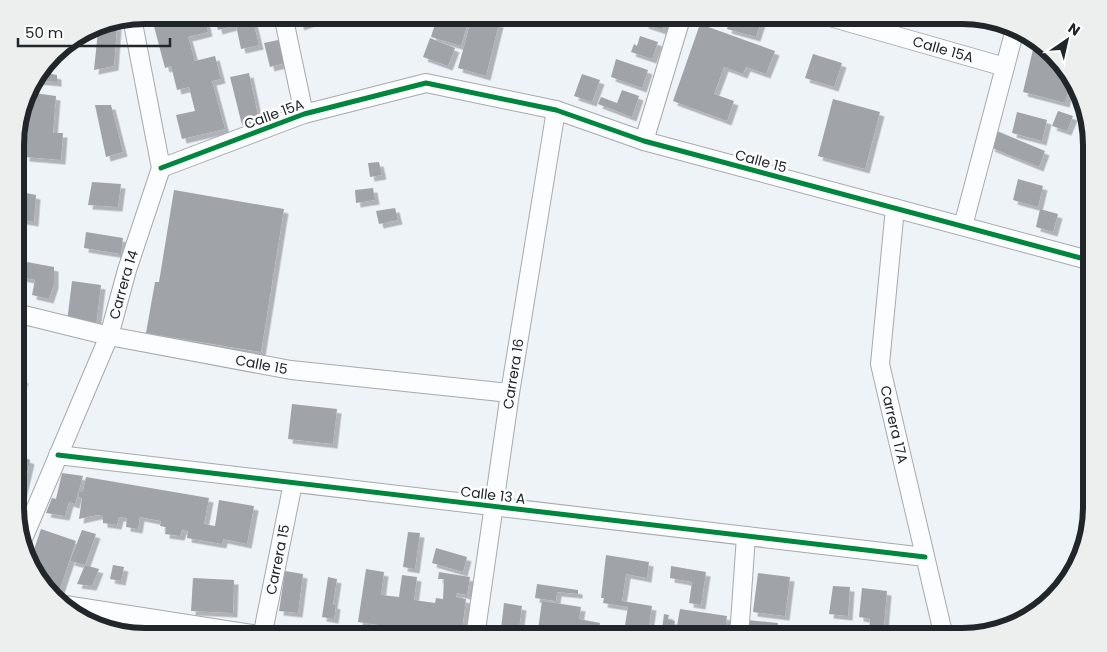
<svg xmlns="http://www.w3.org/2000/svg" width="1107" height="652" font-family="Poppins,sans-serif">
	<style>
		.building { fill: #a0a4a8; filter: url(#shadow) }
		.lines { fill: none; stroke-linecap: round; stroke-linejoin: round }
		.minor-casing { stroke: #a5aaae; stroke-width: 20 }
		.minor { stroke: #fcfdfe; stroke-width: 18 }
		.cycleway-casing { stroke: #fff; stroke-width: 8 }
		.cycleway { stroke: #00873e; stroke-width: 5 }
		.labels { text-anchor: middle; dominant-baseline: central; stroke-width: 5; stroke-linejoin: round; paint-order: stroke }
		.street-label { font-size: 14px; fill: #21262b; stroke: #fff }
		.rim { fill: none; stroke: #21262b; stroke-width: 6 }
	</style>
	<defs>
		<filter id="shadow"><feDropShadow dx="4.5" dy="4.5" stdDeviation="0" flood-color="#0004"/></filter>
	</defs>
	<rect width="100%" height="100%" fill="#eef3f8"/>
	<!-- building -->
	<path class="building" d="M151,15H204L208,32L188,37L195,61L215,56L221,79L212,81L225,129L182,139L176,115L195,111L189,87L177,90L171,66L165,68Z
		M214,15H230L233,26L218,30Z
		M296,15H316L318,19L300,26Z
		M433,15H470L461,46L431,37L437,17Z
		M651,15H668L662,30L644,24L647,16L650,17Z
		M732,15H763L756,37L727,29Z
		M472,17L499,23L486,76L458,68Z
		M253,21L259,45L241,49L236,25Z
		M700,24L775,51L766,74L746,67L743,74L724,67L714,94L734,101L727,121L673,101Z
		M117,25L114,66L94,70L98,31Z
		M640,36L658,42L652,59L631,52L634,44L637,46Z
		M430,38L455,48L448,66L423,57Z
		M283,39L289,62L270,67L264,43Z
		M1035,41L1063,68L1060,80L1071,82L1065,103L1023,92Z
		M813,54L842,63L834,87L805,78Z
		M616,59L648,70L642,88L611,77Z
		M42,70L41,72L57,75V82L34,80Z
		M249,73L259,120L242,125L230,77Z
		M582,74L600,80L592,102L574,96Z
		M622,90L639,96L632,117L598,104L601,97L617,103Z
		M27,92L56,96L53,133H63L61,160L25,157L28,127L17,126Z
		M833,99L880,112L865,169L818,156Z
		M95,105H111L123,152L106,157Z
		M1058,111L1073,116L1067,131L1052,126Z
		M1017,112L1047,120L1042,141L1012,133Z
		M997,131L1045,151L1039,167L990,147Z
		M379,162L382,175L370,177L368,163Z
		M1018,179L1043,186L1038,207L1013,200Z
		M92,182L121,184L118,207L88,205Z
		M373,188L375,200L356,203L355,190Z
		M174,190L284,209L261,352L146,333L155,282H159Z
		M16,191L36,195L34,222L16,219Z
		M395,208L398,220L379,224L376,211Z
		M1040,209L1058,214L1053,232L1036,227Z
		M86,232L123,238L121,254L84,248Z
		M16,260L54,267V284L49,299L32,295L35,280L16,276Z
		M72,281L101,285L96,326L67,322Z
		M16,377L24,379L16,398Z
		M292,404L337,409L333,444L288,439Z
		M16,454L30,460L20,503L16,511Z
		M62,473L83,476L75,504L69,502L65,516L46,513L52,498L56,499Z
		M86,477L209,498L204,524L215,526L219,500L254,506L247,544L223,539L222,544L187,538L188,531L182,530L180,536L165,534L166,527L160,526L161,521L140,517L138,529L126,527L127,518L119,517L117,525L103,523V516L97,515L79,519L82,498L78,497L79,492H83Z
		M41,529L76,541L57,598L37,579L30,561Z
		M82,530L96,534L85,565L99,569L92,586L77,584L85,565L70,561Z
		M408,532L420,533L415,569L403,567Z
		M436,548L467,557L463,572L432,563Z
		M606,555L649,562L647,578L626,574L622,601L652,606L648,633L630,630L631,626L625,625L628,607L603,603L604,598H601Z
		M113,565L124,567L121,581L110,579Z
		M671,566L706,572L701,605L689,603L692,582L670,578Z
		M366,569L384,572L381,595L399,597L402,575L417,577L414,600L435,603L436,598L443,599L444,579H438L439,572L470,577L467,595L457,593L456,597L466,599L461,637L358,622Z
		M285,571L303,574L298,613L279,611Z
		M758,573L790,577L785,616L753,612Z
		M328,577L337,579L333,604L336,605L334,619L322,617Z
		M193,578L234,580L233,613L191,611Z
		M537,584L578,590V594L557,592L556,601L535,598Z
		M833,586L850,587L848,616L829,614Z
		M862,588L887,591L883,637H822L823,627L869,632L870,619L859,617Z
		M542,601L581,607L579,619L600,623L598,637H537Z
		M504,603L522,606L518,637H500Z
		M680,609L727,616L724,637H707L676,632Z
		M664,614L669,615L668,619L675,621L672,637H661Z
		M747,620L778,623L776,636L745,633Z
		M93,622L147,630L146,637L92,623Z
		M150,630L184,636V637H149Z"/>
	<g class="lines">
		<defs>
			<g id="minor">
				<path d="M283,15L304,114"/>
				<path id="s1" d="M823,15L1005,67"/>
				<path d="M644,141L682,15"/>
				<path d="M161,168L304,114L426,83L556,110L644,141L1092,261"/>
				<path id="s2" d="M895,208L880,364L944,637"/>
				<path d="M963,226L1015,29"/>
				<path id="s3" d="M16,313L109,336L291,370L510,393"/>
				<path d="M58,455L925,557"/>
				<path id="s4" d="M22,541L109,336L127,270L161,168L132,18"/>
				<path d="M65,605L272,637"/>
				<path id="s5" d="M262,637L293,483"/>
				<path id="s6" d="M475,637L510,393L556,110"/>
				<path d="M739,637L746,536"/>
			</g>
		</defs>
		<!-- minor casing -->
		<use href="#minor" class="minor-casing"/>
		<!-- minor -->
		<use href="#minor" class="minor"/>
		<defs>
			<path id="cycleway" d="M161,168L304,114L426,83L556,110L644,141L1092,261
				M58,455L925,557"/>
		</defs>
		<!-- cycleway casing -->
		<use href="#cycleway" class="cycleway-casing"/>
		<!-- cycleway -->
		<use href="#cycleway" class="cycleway"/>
	</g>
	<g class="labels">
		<!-- street labels -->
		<g class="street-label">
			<text stroke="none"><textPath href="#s1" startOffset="125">Calle 15A</textPath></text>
			<text transform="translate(274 114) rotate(-20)">Calle 15A</text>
			<text transform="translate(761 161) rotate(15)">Calle 15</text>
			<text stroke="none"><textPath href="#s4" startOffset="276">Carrera 14</textPath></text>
			<text stroke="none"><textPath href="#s3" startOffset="251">Calle 15</textPath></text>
			<text stroke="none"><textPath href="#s6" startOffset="266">Carrera 16</textPath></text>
			<text stroke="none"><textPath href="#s2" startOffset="219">Carrera 17A</textPath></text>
			<text transform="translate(493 495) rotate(7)">Calle 13 A</text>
			<text stroke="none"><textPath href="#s5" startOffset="79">Carrera 15</textPath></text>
		</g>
	</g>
	<!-- crop -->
	<path d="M0 0H1107V652H0ZM145 24H962A121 121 0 0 1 1083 145V507A121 121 0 0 1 962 628H145A121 121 0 0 1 24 507V145A121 121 0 0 1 145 24Z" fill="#edeeee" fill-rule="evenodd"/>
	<path class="rim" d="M145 24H962A121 121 0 0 1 1083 145V507A121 121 0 0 1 962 628H145A121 121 0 0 1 24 507V145A121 121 0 0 1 145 24Z"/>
	<!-- north arrow -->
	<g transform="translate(1067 40) rotate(34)" stroke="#ffffff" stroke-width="4" paint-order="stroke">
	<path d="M0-4L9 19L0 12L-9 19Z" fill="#21262b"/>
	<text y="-8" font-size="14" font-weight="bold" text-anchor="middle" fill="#21262b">N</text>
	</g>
	<!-- scale -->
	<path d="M18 38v8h152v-8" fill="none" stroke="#21262b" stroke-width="2.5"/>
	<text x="25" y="38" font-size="15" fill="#21262b" stroke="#ffffff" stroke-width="4" paint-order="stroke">50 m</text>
</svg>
